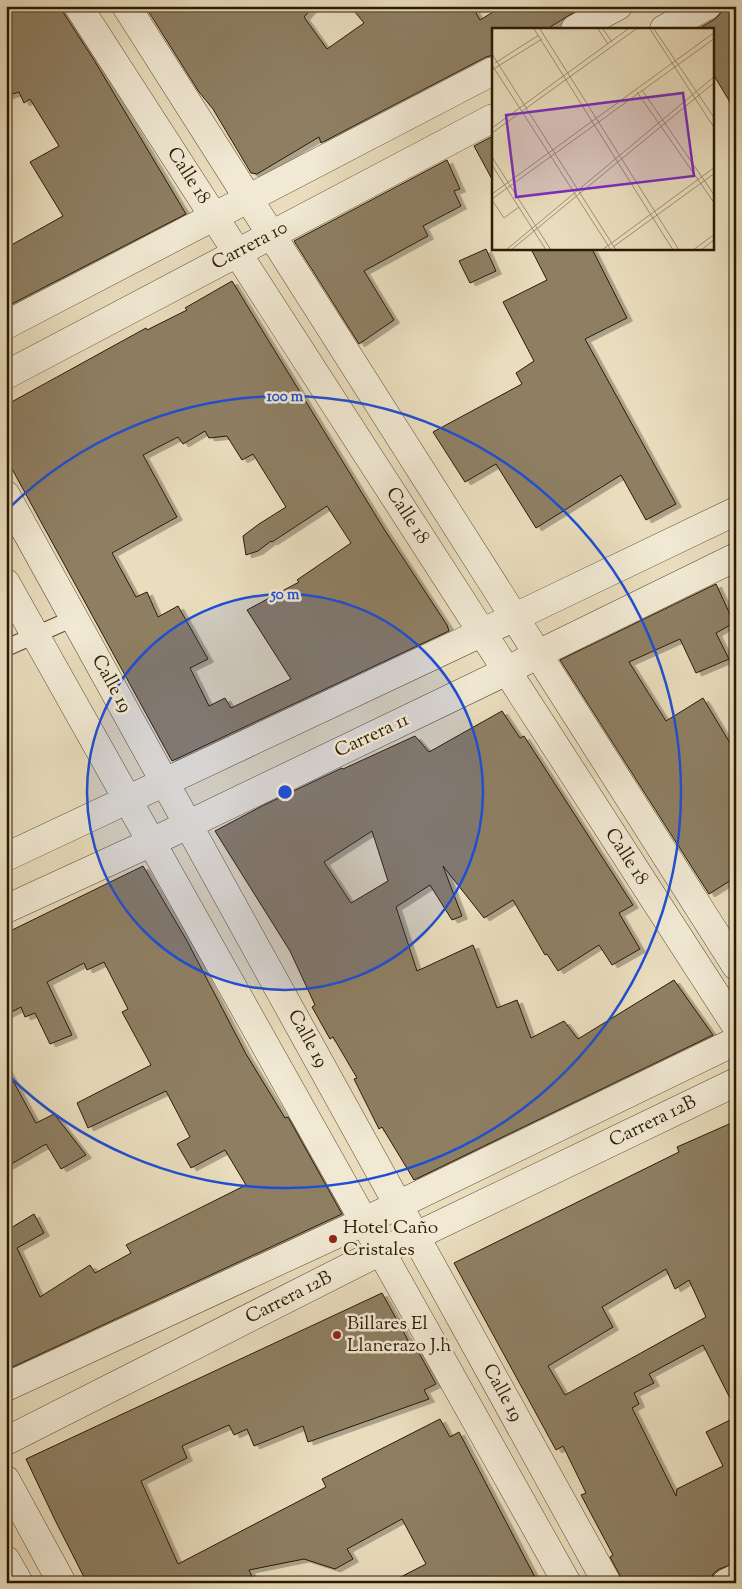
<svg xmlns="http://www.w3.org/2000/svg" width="742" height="1589" font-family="'Sorts Mill Goudy',serif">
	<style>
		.building { fill: #8e7f64; stroke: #2b1a03; fill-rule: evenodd; filter: url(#shadow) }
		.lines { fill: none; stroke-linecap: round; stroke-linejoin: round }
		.service-casing { stroke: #5a4b32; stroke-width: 18 }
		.minor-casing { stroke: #5a4b32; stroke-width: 29 }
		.tertiary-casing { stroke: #5a4b32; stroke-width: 29 }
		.secondary-casing { stroke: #2b1a03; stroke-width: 29 }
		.service { stroke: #f1e9d4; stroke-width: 16 }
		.minor { stroke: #f1e9d4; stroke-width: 28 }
		.tertiary { stroke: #f1e9d4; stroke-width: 28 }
		.secondary { stroke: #f1e9d4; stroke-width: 28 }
		.ring { fill: none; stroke: #1d4ed8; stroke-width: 2.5 }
		.poi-dot { fill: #8f2418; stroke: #f1e9d4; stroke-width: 2 }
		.labels { text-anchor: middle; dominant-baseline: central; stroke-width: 5; stroke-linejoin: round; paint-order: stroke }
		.street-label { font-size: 19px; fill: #2b1a03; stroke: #f1e9d4 }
		.poi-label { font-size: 19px; fill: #2b1a03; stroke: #f1e9d4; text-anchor: start }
		.inset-road { fill: none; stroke: #9d8f73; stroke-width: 1 }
		.view { fill: #7b2cbf; fill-opacity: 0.15; stroke: #7b2cbf; stroke-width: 2.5 }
		.inset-edge { fill: none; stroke: #2b1a03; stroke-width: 2.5 }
		.centre { fill: #1d4ed8; stroke: #f1e9d4; stroke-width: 2.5 }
		.ring-label { font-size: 15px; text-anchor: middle; font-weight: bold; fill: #1d4ed8; stroke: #f1e9d4; stroke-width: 5; stroke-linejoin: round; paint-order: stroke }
	</style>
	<defs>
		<filter id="shadow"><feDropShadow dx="5.5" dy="3" stdDeviation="0" flood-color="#0004"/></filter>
	</defs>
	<rect width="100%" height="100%" fill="#e9ddbd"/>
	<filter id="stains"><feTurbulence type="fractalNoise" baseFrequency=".004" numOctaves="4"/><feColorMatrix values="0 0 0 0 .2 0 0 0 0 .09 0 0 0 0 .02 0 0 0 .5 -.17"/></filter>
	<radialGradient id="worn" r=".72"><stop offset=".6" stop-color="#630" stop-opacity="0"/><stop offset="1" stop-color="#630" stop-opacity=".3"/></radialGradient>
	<!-- building -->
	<path class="building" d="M6,6H59L94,60L186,214L6,307V248L63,216L30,162L59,146L30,99L24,103L19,92L6,96Z
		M145,6H314L304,17L327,49L364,23L350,6H472L480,20L503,6H584L547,29H493V55L486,57L321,143L319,137L257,174L251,173L213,109L199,92Z
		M723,6H736V112L713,74V29H698L715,19L720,14Z
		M493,136V181L474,146Z
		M447,160L460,189L454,191L461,206L423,226L428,236L364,271L394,320L359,344L294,241Z
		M486,249L496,271L470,283L459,261Z
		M531,249H592L627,318L585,339L676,504L646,520L621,475L536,528L496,464L465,482L433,432L522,384L516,373L534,361L503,302L547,280Z
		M232,281L384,529L447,625L449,631L172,761L6,458V405L146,328L147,330L187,310L185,308ZM205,431L209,438L227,436L242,460L253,454L286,507L259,524L243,536L246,555L258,551L271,541L272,542L327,506L351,543L297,580L299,582L247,610L291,679L231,708L225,698L209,706L190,668L208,659L178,606L158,617L147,592L136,597L112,553L177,517L143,455L178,437L183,444Z
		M716,584L734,623L716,633L729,659L696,673L680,639L629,662L666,721L703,698L736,753V877L709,894L560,660Z
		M502,711L520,738L524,736L633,905L619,913L640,949L612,965L599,945L558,971L547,954L545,955L513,900L484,918L443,866L462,916L452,920L430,885L396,907L417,971L473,945L497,1008L517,1000L531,1038L564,1021L578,1039L674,980L713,1035L414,1180L382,1127L379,1129L354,1079L357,1078L333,1037L330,1039L312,1007L315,1005L290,951L215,831L262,806L342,768L343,769L415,736L429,752ZM372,831L388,881L351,903L324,862Z
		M143,866L186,939L246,1054L285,1118L288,1117L342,1214L6,1370V1224L9,1229L34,1214L44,1233L17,1248L40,1297L90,1265L95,1273L131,1253L126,1245L246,1185L225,1150L191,1168L177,1144L190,1137L166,1091L88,1128L77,1103L151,1065L122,1012L128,1009L104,962L87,970L84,963L47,982L72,1035L50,1044L35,1013L25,1017L21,1007L6,1015V933Z
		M6,1068L36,1123L54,1114L86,1155L61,1169L46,1144L6,1167Z
		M736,1121V1410L703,1345L649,1374L654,1383L634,1393L639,1404L632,1408L676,1496L677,1489L723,1466L706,1432L736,1417V1563L719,1569L713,1574L712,1578L703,1583H624L610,1557L613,1555L581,1495L586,1493L563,1446L556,1450L454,1263L679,1152L677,1147ZM666,1269L675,1289L689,1280L706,1317L565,1395L548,1366L613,1327L602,1307Z
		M382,1293L409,1342L412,1340L436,1384L424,1390L429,1399L308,1442L303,1426L254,1446L247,1429L234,1435L229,1425L182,1446L187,1458L141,1481L178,1564L326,1487L322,1479L440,1419L450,1437L459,1432L538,1583H389L426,1564L402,1519L347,1549L353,1559L335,1569L304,1559L249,1570L255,1583H87L56,1522L26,1459Z"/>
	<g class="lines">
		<defs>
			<path id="service" d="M6,648L74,618"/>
			<path id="minor" d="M575,29L618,6
				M664,29L707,6
				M6,325L493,71
				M6,375L493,118
				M6,495L607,1583
				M6,583L567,1583
				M6,857L515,617L736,511
				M6,909L152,842L507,671L538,654L736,557
				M6,1387L365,1221L736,1041
				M6,1441L381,1251L416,1236L736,1082
				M6,1480L62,1583
				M6,1560L19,1583"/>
			<path id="tertiary" d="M78,6L736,1026
				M126,6L736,966"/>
			<path id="secondary" d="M726,1583L736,1578"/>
		</defs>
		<!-- service casing -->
		<use href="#service" class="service-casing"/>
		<!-- minor casing -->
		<use href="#minor" class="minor-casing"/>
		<!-- tertiary casing -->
		<use href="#tertiary" class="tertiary-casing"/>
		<!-- secondary casing -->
		<use href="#secondary" class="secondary-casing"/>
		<!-- service -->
		<use href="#service" class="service"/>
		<!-- minor -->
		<use href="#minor" class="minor"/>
		<!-- tertiary -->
		<use href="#tertiary" class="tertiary"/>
		<!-- secondary -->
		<use href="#secondary" class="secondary"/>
	</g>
	<!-- distance rings -->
	<circle cx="285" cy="792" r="198" fill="#1d4ed8" fill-opacity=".12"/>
	<g class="ring">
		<circle cx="285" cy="792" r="198"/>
		<path d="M7 510A396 396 0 1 1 7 1074"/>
	</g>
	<!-- markers -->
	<g class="poi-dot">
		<circle cx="333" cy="1239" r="5"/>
		<circle cx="337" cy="1335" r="5"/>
	</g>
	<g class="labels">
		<!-- street labels -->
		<g class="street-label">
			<text transform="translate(188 176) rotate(57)">Calle 18</text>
			<text transform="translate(250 246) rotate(-28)">Carrera 10</text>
			<text transform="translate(407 516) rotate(57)">Calle 18</text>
			<text transform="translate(111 684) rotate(61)">Calle 19</text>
			<text transform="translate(372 736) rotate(-25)">Carrera 11</text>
			<text transform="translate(626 857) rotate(57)">Calle 18</text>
			<text transform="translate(307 1039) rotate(61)">Calle 19</text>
			<text transform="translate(653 1122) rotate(-26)">Carrera 12B</text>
			<text transform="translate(289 1298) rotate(-27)">Carrera 12B</text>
			<text transform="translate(502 1393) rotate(61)">Calle 19</text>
		</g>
		<!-- poi labels -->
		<g class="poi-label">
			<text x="343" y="1228">Hotel Caño<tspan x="343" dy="22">Cristales</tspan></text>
			<text x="347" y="1324">Billares El<tspan x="347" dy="22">Llanerazo J.h</tspan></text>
		</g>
	</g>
	<!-- overview -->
	<g transform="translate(492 28)">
		<rect width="222" height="222" fill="#e9ddbd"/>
		<path class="inset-road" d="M42,1L181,222M48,1L187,222M106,1L116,16M111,1L120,14M158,1L223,101M162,1L223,91M0,26L124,222M3,35L47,7M0,37L119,222M0,42L50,11M150,62L223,168M145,64L223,176M0,100L136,1M0,105L144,1M0,129L59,222M0,137L54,222M0,166L223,4M0,171L223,10M0,172L12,190L27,179M121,219L223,145M14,222L223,48M19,222L223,54M110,222L223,139M201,222L223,206M209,222L223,211"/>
		<path class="view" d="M191,65L202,148L24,169L14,87Z"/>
		<rect width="222" height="222" class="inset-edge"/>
	</g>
	<circle cx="285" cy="792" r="8" class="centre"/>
	<g class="ring-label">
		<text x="285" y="401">100 m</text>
		<text x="285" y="599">50 m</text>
	</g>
	<!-- margin -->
	<rect width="742" height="1589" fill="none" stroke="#e9ddbd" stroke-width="25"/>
	<rect x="8" y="8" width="727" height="1574" fill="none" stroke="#2b1a03" stroke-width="2.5"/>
	<rect x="12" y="12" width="717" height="1564" fill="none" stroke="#2b1a03"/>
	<rect width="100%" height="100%" filter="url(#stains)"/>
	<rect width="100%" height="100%" fill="url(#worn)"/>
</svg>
